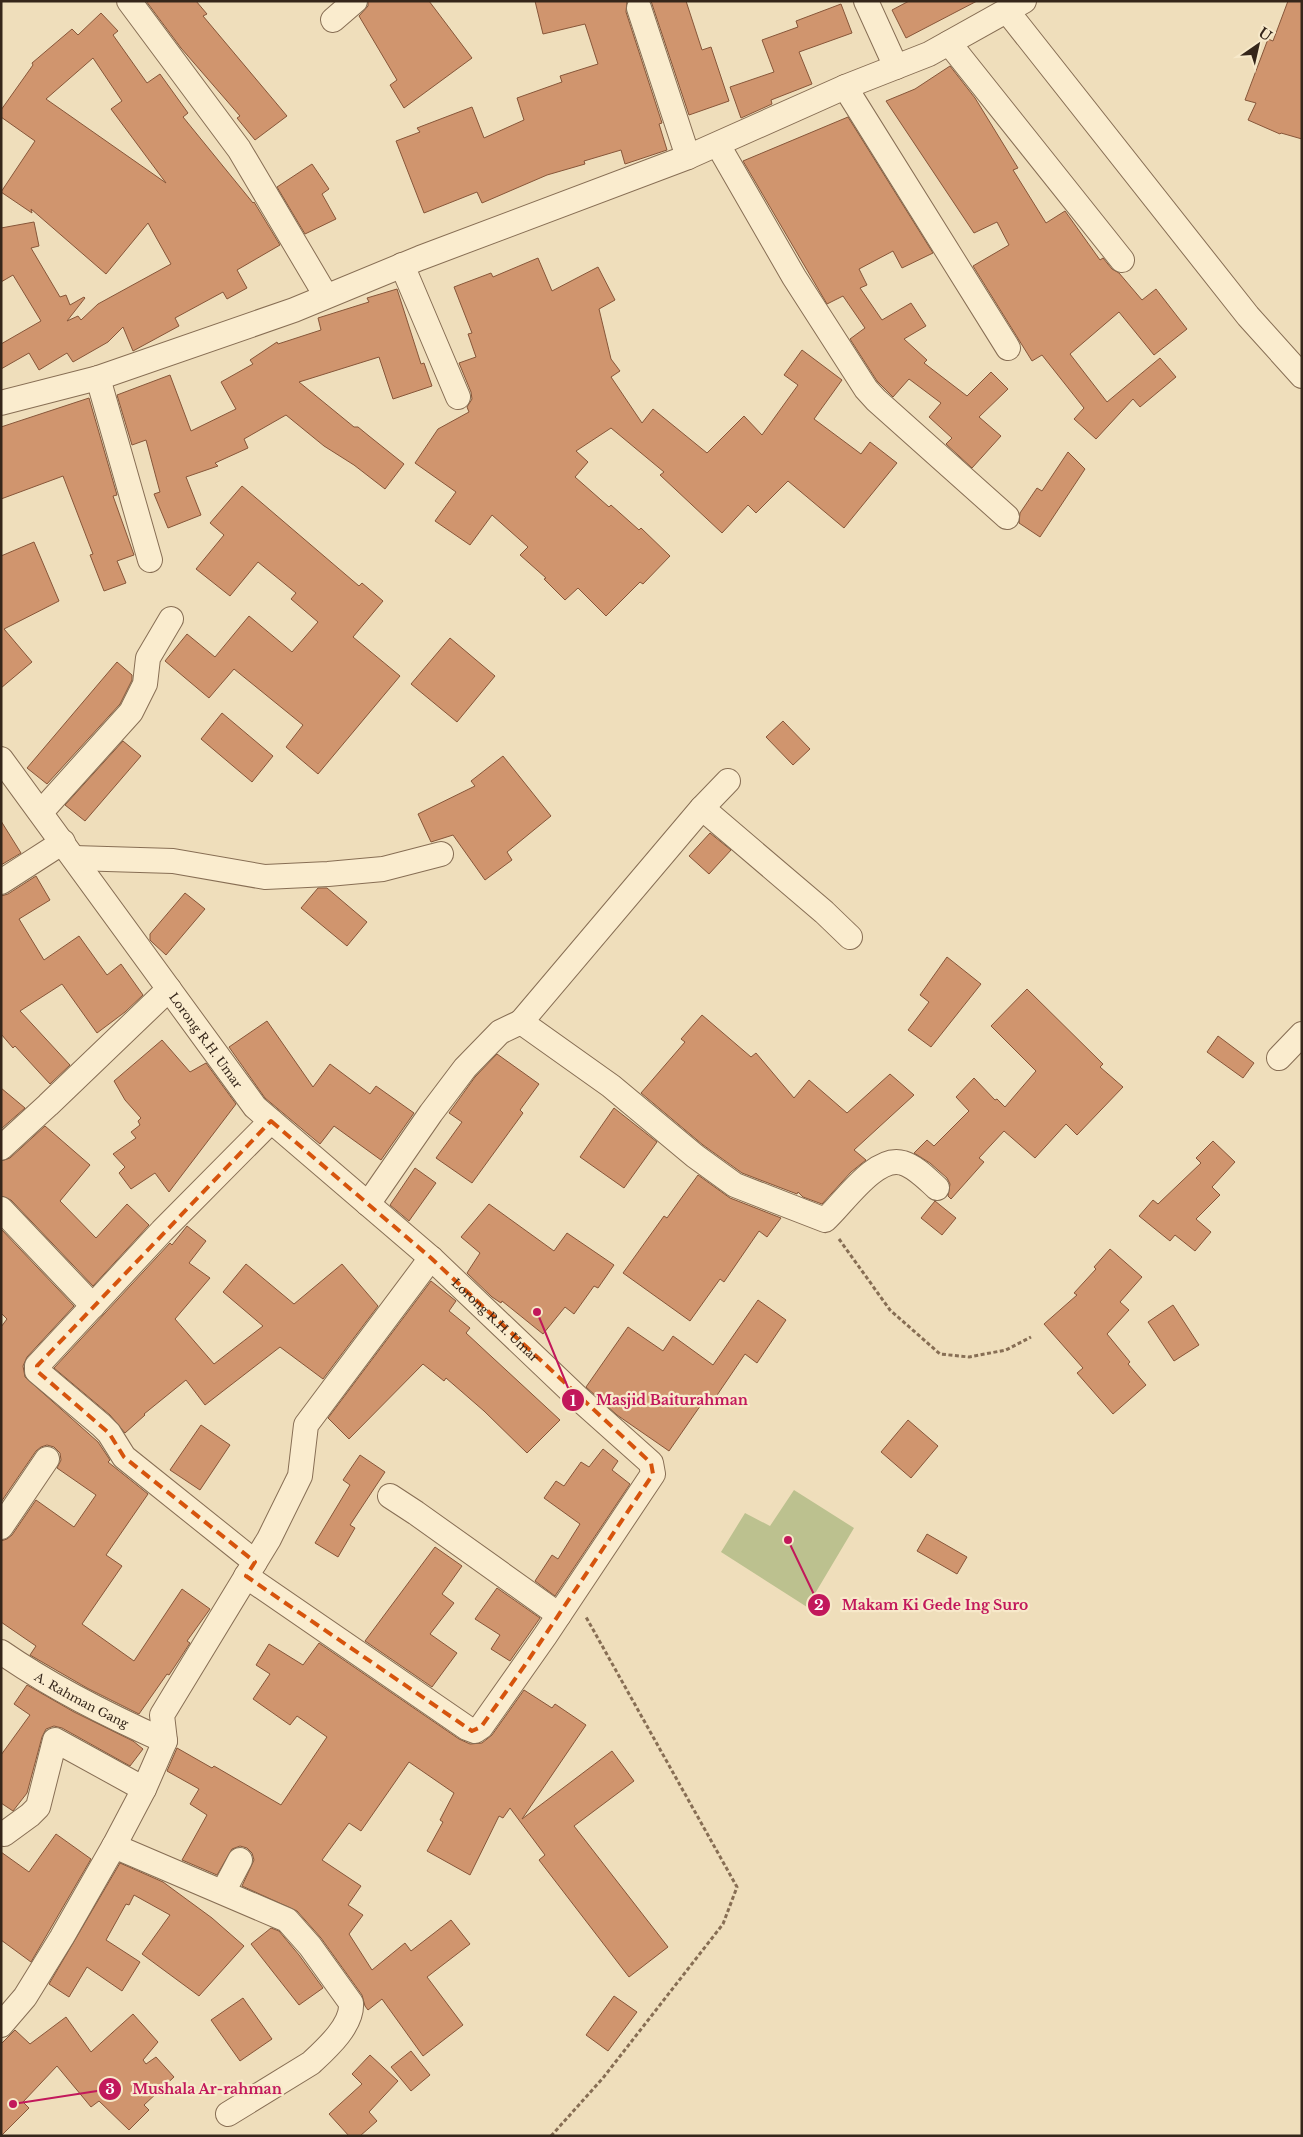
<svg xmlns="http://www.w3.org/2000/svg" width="1303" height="2137" font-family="'Libre Baskerville',serif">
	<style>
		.cemetery { fill: #bcc18f }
		.building { fill: #d0956e; stroke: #875639; fill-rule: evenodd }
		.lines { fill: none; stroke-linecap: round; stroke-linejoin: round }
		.minor-casing { stroke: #876e54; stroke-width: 26 }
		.path { stroke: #876e54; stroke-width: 3; stroke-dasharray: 4 2.5; stroke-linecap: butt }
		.minor { stroke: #faecce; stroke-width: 24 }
		.marked { fill: none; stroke: #d6540d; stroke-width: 4; stroke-dasharray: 10 6; stroke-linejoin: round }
		.labels { text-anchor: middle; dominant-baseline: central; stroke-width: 4.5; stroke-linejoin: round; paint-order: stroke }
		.street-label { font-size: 12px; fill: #35261a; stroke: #f7e9ca }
		.leader { fill: none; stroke: #c2185b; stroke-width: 2 }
		.callout-dot { fill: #c2185b; stroke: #f7e9ca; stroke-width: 2 }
		.mark-label { font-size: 15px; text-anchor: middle; font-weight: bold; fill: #fff }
		.callout-label { font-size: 14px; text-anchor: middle; font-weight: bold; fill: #c2185b; stroke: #f7e9ca; stroke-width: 4.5; stroke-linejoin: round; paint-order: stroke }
	</style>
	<rect width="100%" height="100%" fill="#efdebb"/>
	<!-- cemetery -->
	<path class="cemetery" d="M794,1490L854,1528L807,1607L721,1552L745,1513L770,1526Z"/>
	<!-- building -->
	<path class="building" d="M146,1H196L207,14L203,16L287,116L255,140L237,118L240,116L181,48Z
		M368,1H429L472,58L404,108L390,85L397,80L359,16L368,6Z
		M535,1H627L626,12L662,123L659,124L667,150L625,164L621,150L584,161L585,164L547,175L482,203L477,192L424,213L396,141L420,132L417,128L472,107L484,138L524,120L517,98L562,82L560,76L598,64L585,24L543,34Z
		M651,1H686L702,50L711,47L729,101L689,115Z
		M909,1H977L906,38L892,10Z
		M1288,1H1302V139L1281,133L1280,134L1248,120L1256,103L1245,100L1268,39L1273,41Z
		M841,4L852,33L799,52L812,84L771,100L772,104L741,118L730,87L774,72L762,40L798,27L796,21Z
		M101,13L118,31L113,35L147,83L160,74L188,113L183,117L253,203L254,202L280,245L237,270L247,288L227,299L223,292L175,318L179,326L133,351L123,327L108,342L73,362L67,353L39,370L29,353L1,369V344L41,321L13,275L1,282V228L34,222L39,246L31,248L60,297L66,295L70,305L84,297L85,298L67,321L78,316L81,320L98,304L171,264L148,223L106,274L31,209L32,213L1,192L35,141L1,117V110L33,65L32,63L72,29L78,35ZM93,58L122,101L111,109L166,183L46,99Z
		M950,66L975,98L1018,168L1013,170L1046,223L1065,211L1100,260L1103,258L1112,269L1119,273L1142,300L1156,289L1187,329L1154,355L1119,312L1070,354L1107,402L1160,358L1176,377L1140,407L1133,399L1096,439L1074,419L1084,408L1042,355L1032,361L973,266L1009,245L997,222L974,233L886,101L915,89Z
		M848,117L933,253L902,268L893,251L859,269L867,285L860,288L882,320L911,303L926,326L904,339L927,360L924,363L967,396L991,372L1008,389L979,417L1001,436L972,468L946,444L952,438L929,417L941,403L909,379L893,397L877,381L850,339L865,328L843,296L827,304L743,161Z
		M312,164L329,189L322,194L336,219L305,234L277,187Z
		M538,258L552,291L598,267L615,300L599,309L611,359L620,371L611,377L642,423L653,409L707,453L744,416L762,435L798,385L784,375L802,350L842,380L814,419L861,454L870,442L897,463L844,528L788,481L756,513L748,505L722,533L660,475L664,472L611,428L576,451L588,462L575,477L609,507L611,505L639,530L641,528L670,556L643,584L640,582L606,616L578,588L565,600L544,579L546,578L520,555L528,547L492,515L470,545L435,521L456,492L415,463L438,429L469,412L467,407L472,399L471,392L459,363L476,357L468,334L472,333L454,287L491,273L493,277Z
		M397,289L421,364L424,363L432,386L393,399L379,357L299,382L354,427H358L369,436L404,464L385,489L354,465L324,446L286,415L244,439L248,448L215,463L218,466L186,477L201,515L168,528L154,494L160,492L146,440L132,445L117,395L170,375L191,431L236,409L221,382L253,364L250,360L277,342L278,344L321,330L318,318L369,302L367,298Z
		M89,398L117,495L113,496L134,555L117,561L126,583L104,591L90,555L93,554L63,476L1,499V427Z
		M1068,452L1085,469L1040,537L1019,523L1020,513L1037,488L1042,491Z
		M242,486L359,586L362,583L383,601L353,637L400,676L318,774L286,747L303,725L234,669L209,698L165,661L187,634L215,657L249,616L292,652L318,622L291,599L296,593L258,562L230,596L196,569L224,535L210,523Z
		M34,542L59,601L4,629L32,662L1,688V556Z
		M450,638L495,676L457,722L411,684Z
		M117,662L132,675V680L120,704L47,784L27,768Z
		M222,713L273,756L252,782L201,739Z
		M783,721L810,749L793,765L766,737Z
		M123,741L141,756L85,821L65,805Z
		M503,756L551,816L507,852L512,860L485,880L453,835L431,842L418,814L475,786L471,781Z
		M1,821L21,853L1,865Z
		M710,833L731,850L709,874L689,856Z
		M36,876L50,900L19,919L44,960L79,936L107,975L121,964L143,995L125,1012L97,1033L62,984L20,1011L70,1065L50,1084L15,1046L13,1048L1,1034V896L8,894Z
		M318,888H327L367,922L347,946L301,908Z
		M185,893L205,909L166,955L153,943L150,940V934Z
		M947,957L981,984L931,1047L908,1030L929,1002L920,995Z
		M1027,989L1103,1064L1100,1067L1123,1087L1077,1135L1066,1124L1035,1158L1004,1131L979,1158L984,1162L951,1199L948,1196L950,1184L947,1178L930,1163L914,1153L927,1140L934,1146L969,1111L956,1097L974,1078L995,1100L997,1099L1005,1107L1036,1071L991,1026Z
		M702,1015L751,1057L756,1053L794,1098L809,1080L847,1113L890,1074L914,1095L854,1150L866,1160L851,1172L822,1204L803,1197L798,1192L797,1194L742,1173L703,1145L641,1093L685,1042L681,1039Z
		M267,1021L313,1087L330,1064L370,1094L376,1086L414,1113L381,1160L334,1126L320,1144L265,1098L229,1047Z
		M1218,1036L1254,1063L1243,1078L1207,1052Z
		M162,1040L190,1072L206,1063L236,1104L169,1192L155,1173L131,1189L119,1173L125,1167L113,1154L136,1138L131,1132L140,1125L138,1121L141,1118L125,1100L114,1081Z
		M497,1054L539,1084L520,1110L523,1113L472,1183L436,1158L462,1122L449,1113L475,1077Z
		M1,1088L25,1108L1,1129Z
		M614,1108L657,1142L624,1188L580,1157Z
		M45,1126L90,1165L60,1201L96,1238L127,1204L149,1225L93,1286L11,1200L1,1196V1161L10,1158Z
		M1213,1141L1235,1162L1212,1187L1220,1195L1196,1219L1211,1232L1195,1251L1175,1235L1170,1241L1139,1216L1153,1200L1158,1204L1201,1163L1196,1158Z
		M415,1168L436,1183L409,1221L390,1205Z
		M698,1175L730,1198L781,1218L767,1237L759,1231L724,1282L720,1279L690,1321L623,1273L664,1216L667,1218Z
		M935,1201L956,1218L942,1235L921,1218Z
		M489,1204L554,1251L567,1233L614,1265L598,1288L594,1286L574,1314L565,1307L543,1334L502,1301L501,1303L492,1297L467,1273L480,1253L461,1237Z
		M187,1226L206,1241L189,1263L210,1278L175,1319L214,1364L263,1326L223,1292L246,1264L294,1304L342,1264L378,1306L323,1379L280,1347L205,1405L186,1380L144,1414L145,1415L125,1433L110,1415L54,1368L170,1243L172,1245Z
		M1,1229L74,1306L27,1357L23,1366L25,1377L98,1442L110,1460L108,1462L148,1494L106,1555L122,1566L82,1624L134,1661L182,1589L210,1609L187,1641L190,1643L179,1660L169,1675L167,1674L139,1714L87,1688L30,1655L36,1646L1,1622V1541L7,1539L12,1535L36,1500L74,1527L96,1495L57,1468L61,1460L60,1453L54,1447L47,1445L41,1447L36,1451L1,1502V1327L7,1319L1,1313Z
		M1110,1249L1142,1277L1120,1302L1129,1310L1107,1334L1130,1362L1128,1364L1146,1385L1113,1414L1077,1373L1083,1368L1044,1324L1077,1295L1074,1293L1096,1269L1094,1267Z
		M431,1281L456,1301L449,1311L470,1328L466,1333L560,1420L527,1453L484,1411L446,1378L444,1381L423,1364L349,1439L328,1418Z
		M758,1300L786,1320L757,1363L745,1354L711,1404L705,1399L669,1451L617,1415L586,1387L628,1327L663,1351L673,1336L713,1365Z
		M1173,1305L1199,1345L1174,1361L1148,1322Z
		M908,1420L938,1446L911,1478L881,1452Z
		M201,1425L230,1445L200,1490L170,1470Z
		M603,1449L618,1461L612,1470L630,1484L555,1596L535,1581L552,1555L558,1559L580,1524L544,1498L556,1481L564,1486L581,1462L589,1467Z
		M360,1455L385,1472L350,1525L355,1528L338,1557L315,1543L350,1485L343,1480Z
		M927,1534L967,1557L957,1574L917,1551Z
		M435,1547L462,1566L442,1594L454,1603L430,1634L457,1653L432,1687L365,1641Z
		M497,1588L540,1618L510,1661L491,1649L500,1635L475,1619Z
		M319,1643L459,1739L470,1744L482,1743L492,1735L524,1690L552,1708L555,1704L586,1725L522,1819L612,1751L634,1781L574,1826L668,1947L629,1977L539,1860L545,1855L510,1808L503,1818L499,1816L470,1875L427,1851L443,1822L440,1820L454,1793L409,1762L361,1831L349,1823L322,1860L361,1886L348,1905L363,1915L349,1934L372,1970L405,1943L411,1951L451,1920L470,1944L427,1977L463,2025L423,2056L382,1999L368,2010L365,2006L362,1995L321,1938L297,1911L242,1886L254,1860L252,1853L247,1848L240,1846L232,1849L217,1875L182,1860L207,1815L190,1804L199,1789L167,1771L177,1748L212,1768L214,1766L281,1805L327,1737L297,1716L290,1725L253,1699L270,1674L256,1665L269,1644L303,1665Z
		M27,1685L74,1712L133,1741L143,1749L130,1766L62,1728L54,1726L46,1729L42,1737L27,1793L13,1811L1,1803V1755L30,1715L14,1704Z
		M56,1834L91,1859L31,1962L1,1940V1852L29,1872Z
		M120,1863L163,1882L212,1918L244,1946L199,1996L142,1954L170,1915L134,1895L129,1905L126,1904L106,1940L140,1962L122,1991L87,1967L69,1997L49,1984Z
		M271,1928L279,1931L299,1955L323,1988L299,2005L251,1944Z
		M614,1996L637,2012L608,2051L586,2035Z
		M243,1998L272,2039L240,2061L211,2020Z
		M133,2014L158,2042L143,2060L146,2064L156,2057L174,2077L144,2105L149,2110L129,2130L99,2101L91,2107L57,2066L23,2102L29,2108L1,2136V2044L15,2030L30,2044L66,2017L91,2052Z
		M411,2051L430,2075L411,2091L391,2067Z
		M370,2055L398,2081L369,2112L377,2121L360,2136H349L329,2114L362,2084L352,2074Z"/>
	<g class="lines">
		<defs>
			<g id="minor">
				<path d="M129,1L239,149L326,296"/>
				<path d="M866,1L896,67"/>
				<path d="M639,8L688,157"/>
				<path d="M1007,11L1248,316L1302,376"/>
				<path d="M333,20L355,1"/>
				<path d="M949,43L1122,260"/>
				<path d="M845,87L1008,348"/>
				<path d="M718,145L794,277L866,389L876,400L1007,517"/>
				<path d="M402,265L458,397"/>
				<path d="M98,378L150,560"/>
				<path d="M1,403L98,378L294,310L420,258L688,157L845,87L929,54L1024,1"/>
				<path id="s1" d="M1,759L255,1107L431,1258L577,1397L651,1463L653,1474L545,1636L481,1727L475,1731L467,1728L246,1576"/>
				<path d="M702,808L824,912L850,937"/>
				<path d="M41,812L131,712L145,684L148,658L171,619"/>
				<path d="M74,858L173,861L265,877L328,874L383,869L441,854"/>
				<path d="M1,882L63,842"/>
				<path d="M521,1022L702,808L728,781"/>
				<path d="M1279,1058L1302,1034"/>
				<path d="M1,1148L48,1105L169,989"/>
				<path d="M368,1204L431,1113L465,1068L500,1032L521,1022L611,1086L695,1156L735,1185L825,1220C843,1204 876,1154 903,1163C916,1167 927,1179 937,1188"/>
				<path d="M1,1209L93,1306"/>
				<path d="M390,1496L416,1513L559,1615"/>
				<path d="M1,1527L47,1459"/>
				<path d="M255,1562L269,1539L300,1476L306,1425L431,1258"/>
				<path id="s2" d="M1,1652C53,1688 107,1715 165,1741"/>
				<path d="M4,1834L30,1815L38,1807L55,1740L144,1789"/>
				<path d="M114,1846L287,1920L310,1946L351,2003C353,2025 326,2049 311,2063L228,2114"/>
				<path d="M223,1892L240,1860"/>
				<path d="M1,2025L25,1997L62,1937L114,1846L144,1789L165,1741L162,1715L255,1562L124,1457L109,1433L101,1425L37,1371V1366L162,1231L271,1121"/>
			</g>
		</defs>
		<!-- minor casing -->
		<use href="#minor" class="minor-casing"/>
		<!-- path -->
		<path class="path" d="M839,1239L890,1310L940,1354L969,1357L1006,1350L1031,1337
			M551,2136L603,2078L723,1924L737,1887L586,1617"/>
		<!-- minor -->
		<use href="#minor" class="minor"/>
	</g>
	<!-- marked area -->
	<path class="marked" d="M271,1121L431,1258L651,1463L653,1474L525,1665L481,1727L472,1731L246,1576L255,1562L124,1457L109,1433L37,1371V1366Z"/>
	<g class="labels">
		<!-- street labels -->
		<g class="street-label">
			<text stroke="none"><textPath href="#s1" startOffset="348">Lorong R.H. Umar</textPath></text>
			<text stroke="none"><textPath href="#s1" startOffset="752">Lorong R.H. Umar</textPath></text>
			<text stroke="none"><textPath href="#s2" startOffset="94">A. Rahman Gang</textPath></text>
		</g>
	</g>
	<!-- callouts -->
	<path class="leader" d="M537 1312L573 1400M788 1540L819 1605M13 2104L110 2089"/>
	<g class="callout-dot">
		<circle cx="537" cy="1312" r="5"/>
		<circle cx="788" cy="1540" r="5"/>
		<circle cx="13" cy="2104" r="5"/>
		<circle cx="573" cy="1400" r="12"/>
		<circle cx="819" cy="1605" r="12"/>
		<circle cx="110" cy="2089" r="12"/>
	</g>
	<g class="mark-label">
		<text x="573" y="1406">1</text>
		<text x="819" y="1610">2</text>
		<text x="110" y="2094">3</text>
	</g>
	<g class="callout-label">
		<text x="672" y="1405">Masjid Baiturahman</text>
		<text x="935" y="1610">Makam Ki Gede Ing Suro</text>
		<text x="207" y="2094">Mushala Ar-rahman</text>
	</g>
	<!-- border -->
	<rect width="1303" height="2137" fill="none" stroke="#35261a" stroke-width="5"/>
	<!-- north arrow -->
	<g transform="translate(1258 45) rotate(34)" stroke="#f7e9ca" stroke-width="4" paint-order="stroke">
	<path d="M0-4L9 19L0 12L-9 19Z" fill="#35261a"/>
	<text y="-8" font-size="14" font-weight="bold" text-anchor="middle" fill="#35261a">U</text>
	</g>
</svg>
